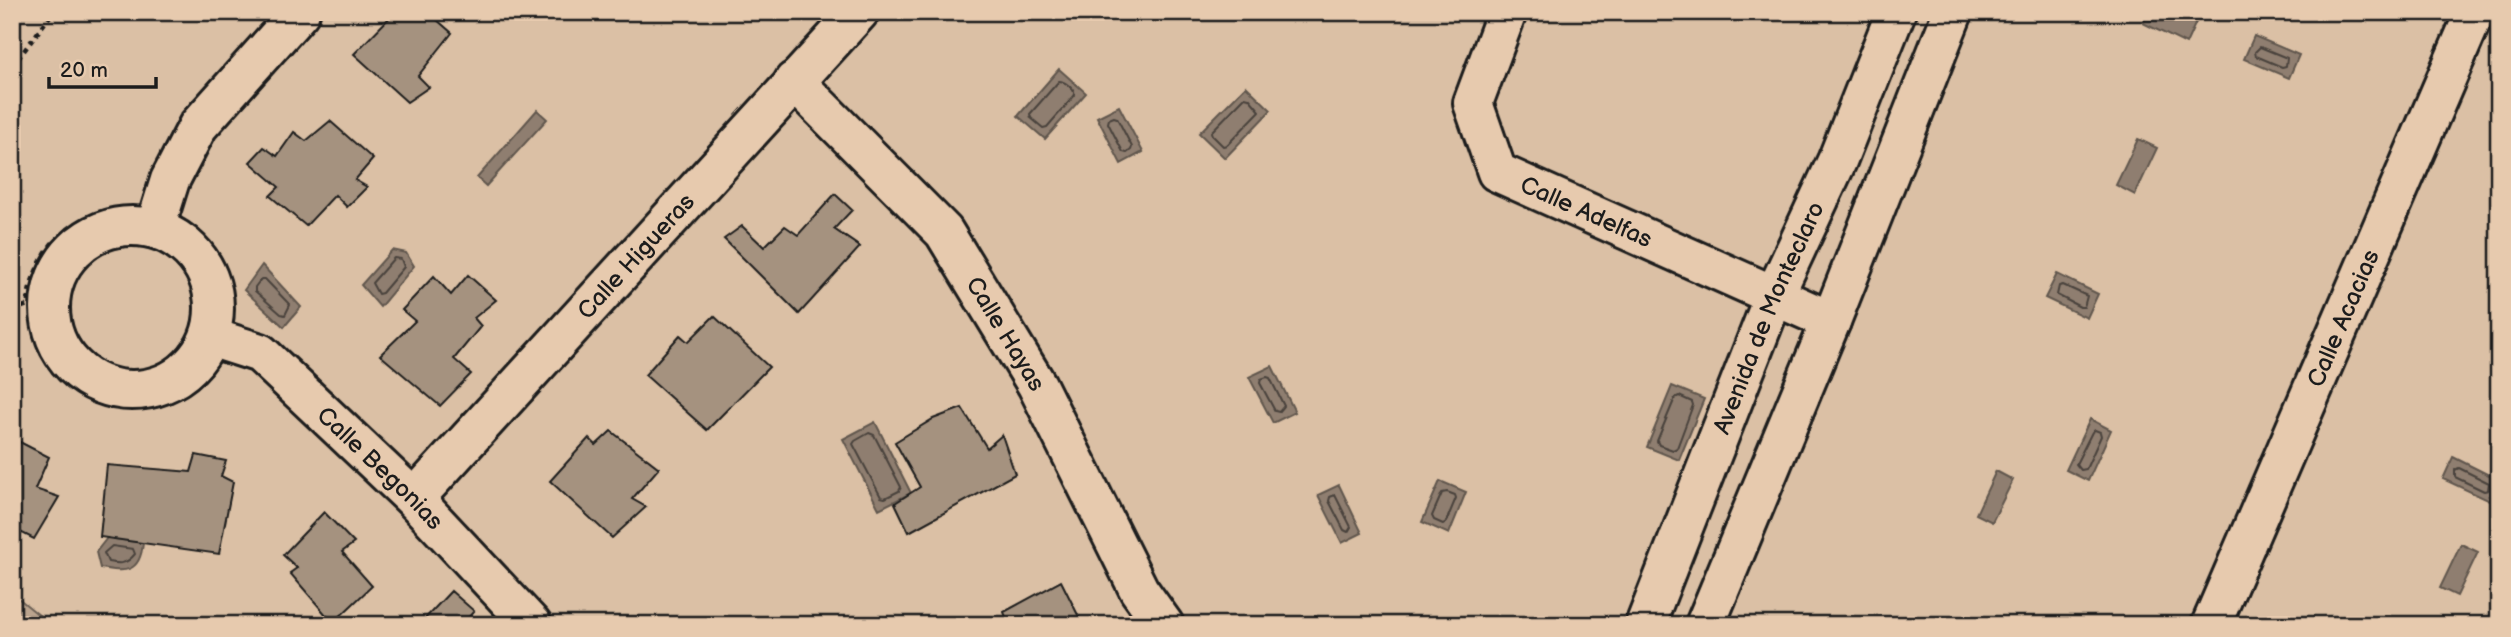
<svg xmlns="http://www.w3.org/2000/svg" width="2511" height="637" viewBox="0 0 2511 637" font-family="'Balsamiq Sans',sans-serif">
<rect width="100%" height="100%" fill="#dbc0a5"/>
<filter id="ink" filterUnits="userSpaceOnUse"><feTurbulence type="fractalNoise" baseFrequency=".0143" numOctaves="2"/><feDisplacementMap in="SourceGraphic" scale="14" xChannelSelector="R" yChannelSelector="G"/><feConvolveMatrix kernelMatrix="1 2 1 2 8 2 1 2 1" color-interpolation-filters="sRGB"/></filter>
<g filter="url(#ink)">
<!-- green -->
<path fill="#bba48e" stroke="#6c6055" stroke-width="2" d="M12,593L51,625H12Z"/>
<!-- water -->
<path fill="#8f7e6f" stroke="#61574e" stroke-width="2" d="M2148,12H2181L2197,20L2186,44L2143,23Z
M2254,36L2299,55L2289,78L2244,59Z
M1059,69L1086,93L1045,139L1018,116Z
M1246,86L1271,110L1225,158L1199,133Z
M1119,106L1143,152L1121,164L1097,117Z
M537,110L547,119L486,186L477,178Z
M2138,139L2157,148L2135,195L2116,185Z
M392,250L406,253L414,266L380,307L361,285Z
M262,265L301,307L284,327L244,290Z
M2057,274L2098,294L2087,318L2045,298Z
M1272,366L1295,412L1273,423L1249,377Z
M1672,386L1704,399L1679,460L1647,447Z
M2090,419L2111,430L2088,481L2066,470Z
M875,422L911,493L879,509L843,439Z
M2453,457L2499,480L2490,501L2443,479Z
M1996,471L2013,480L1992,522L1976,514Z
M1440,481L1466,492L1449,534L1422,522Z
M1339,485L1362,533L1342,543L1318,495Z
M107,538L143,543C140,574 125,572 100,568L96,552Z
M2461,544L2478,552L2457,596L2440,588Z"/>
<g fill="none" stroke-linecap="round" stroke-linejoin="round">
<!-- shore -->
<path stroke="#4a433d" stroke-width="2" d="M2260,47L2287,58L2286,66L2282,67L2256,56L2255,52Z
M1059,81C1065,81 1074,89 1075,95L1047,127L1043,128L1031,118L1030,114Z
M1245,97L1249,98L1260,111L1227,145L1223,146L1212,135L1211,132Z
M1114,117L1117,118L1132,147L1131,150L1127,153L1123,152L1108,123L1109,119Z
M394,258L401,259L404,267L382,293L378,294L372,283Z
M261,279H265L290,305L285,315L281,314L255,291V287Z
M2063,285L2087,296L2084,307H2080L2057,295L2059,286Z
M1267,377L1270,378L1284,406L1279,412L1275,411L1260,383L1261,379Z
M1679,396L1692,402L1693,405L1677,448L1673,450L1659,445L1657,441L1675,398Z
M2095,430L2100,432L2101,436L2086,469L2081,470L2076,464L2092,432Z
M869,433L874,435L901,487L899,491L885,498L881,497L853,444L855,441Z
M2459,468L2489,483L2488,490L2484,491L2455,477V470Z
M1447,492L1455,495L1456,498L1446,522L1443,524L1434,520L1432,516L1442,493Z
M1335,495L1351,527L1348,532L1344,530L1329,501L1330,497Z
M112,546L133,549L135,554C126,565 120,564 108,562L104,553Z"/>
</g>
<!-- building -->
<path fill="#a5927f" stroke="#1c1c1c" stroke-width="2" d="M395,12H428L452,33L418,76L429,87L407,102L354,54Z
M330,121L373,159L355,180L367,187L347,207L335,195L306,226L270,196L279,187L250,162L264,147L277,156L294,132L306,141Z
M835,194L852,210L834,229L860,247L799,314L724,239L742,226L764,247L785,226L798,235Z
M468,275L496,300L474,318L481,326L454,359L471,374L440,406L380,355L415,321L402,310L434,276L451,295Z
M714,316L769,367L707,430L645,375L680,335L688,342Z
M962,408L987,448L1002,435L1015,474L909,532L895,503L920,487L895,442L933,419Z
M611,431L659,468L632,499L646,507L612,538L550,481L589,438L596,445Z
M12,438L49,457L35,489L59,497L34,539L12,528Z
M196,455L226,461L221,476L233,482L219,554L100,537L107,465L191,472Z
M324,512L354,543L342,552L372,586L333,623L290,573L297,568L283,555Z
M1061,581L1083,625H1009L1004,612Z
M451,591L474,611L462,625H419Z"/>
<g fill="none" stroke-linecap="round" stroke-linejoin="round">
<defs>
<g id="minor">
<path id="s1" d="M1507,12L1473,103L1497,172L1831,321"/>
<path id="s2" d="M794,81L944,232L1037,385L1139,590L1164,625"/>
<circle cx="132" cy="308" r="82"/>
<path d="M155,228L170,180L198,126L300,12"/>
<path id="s3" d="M210,337L260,353L414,499L532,625"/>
<path id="s4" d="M414,499L859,12"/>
<path id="s5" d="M1645,625L1774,296L1837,161L1896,12"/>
<path d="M1705,625L1831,321L1953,12"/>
<path id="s6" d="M2211,625L2475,12"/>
</g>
</defs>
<!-- minor casing -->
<use href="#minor" stroke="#1c1c1c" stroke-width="44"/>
<!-- path -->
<path stroke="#1c1c1c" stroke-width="4.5" stroke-dasharray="5 5" stroke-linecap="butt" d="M12,67L53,12
M12,310L28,305C26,288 43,252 55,240C64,232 107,216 121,210"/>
<!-- minor -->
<use href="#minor" stroke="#e7caae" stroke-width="38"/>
</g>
</g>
<g text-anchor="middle" stroke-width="7" stroke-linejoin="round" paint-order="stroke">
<!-- street labels -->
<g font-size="24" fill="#1c1c1c" stroke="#e7caae">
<text dy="8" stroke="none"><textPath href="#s1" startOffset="268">Calle Adelfas</textPath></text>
<text dy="8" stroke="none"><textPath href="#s4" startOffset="329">Calle Higueras</textPath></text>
<text dy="8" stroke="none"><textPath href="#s5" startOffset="331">Avenida de Monteclaro</textPath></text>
<text dy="8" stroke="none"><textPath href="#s6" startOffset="334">Calle Acacias</textPath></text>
<text dy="8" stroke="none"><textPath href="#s2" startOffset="332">Calle Hayas</textPath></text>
<text dy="8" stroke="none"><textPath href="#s3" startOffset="219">Calle Begonias</textPath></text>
</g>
</g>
<!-- margin -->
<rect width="2511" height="637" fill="none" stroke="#e7caae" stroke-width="42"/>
<rect x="21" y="21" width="2469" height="595" fill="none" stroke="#1c1c1c" stroke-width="2.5" filter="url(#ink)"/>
<!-- scale -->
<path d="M49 77v10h107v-10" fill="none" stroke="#1c1c1c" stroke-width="3.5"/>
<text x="60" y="77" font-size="21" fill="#1c1c1c" stroke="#e7caae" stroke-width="5" paint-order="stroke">20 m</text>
</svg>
